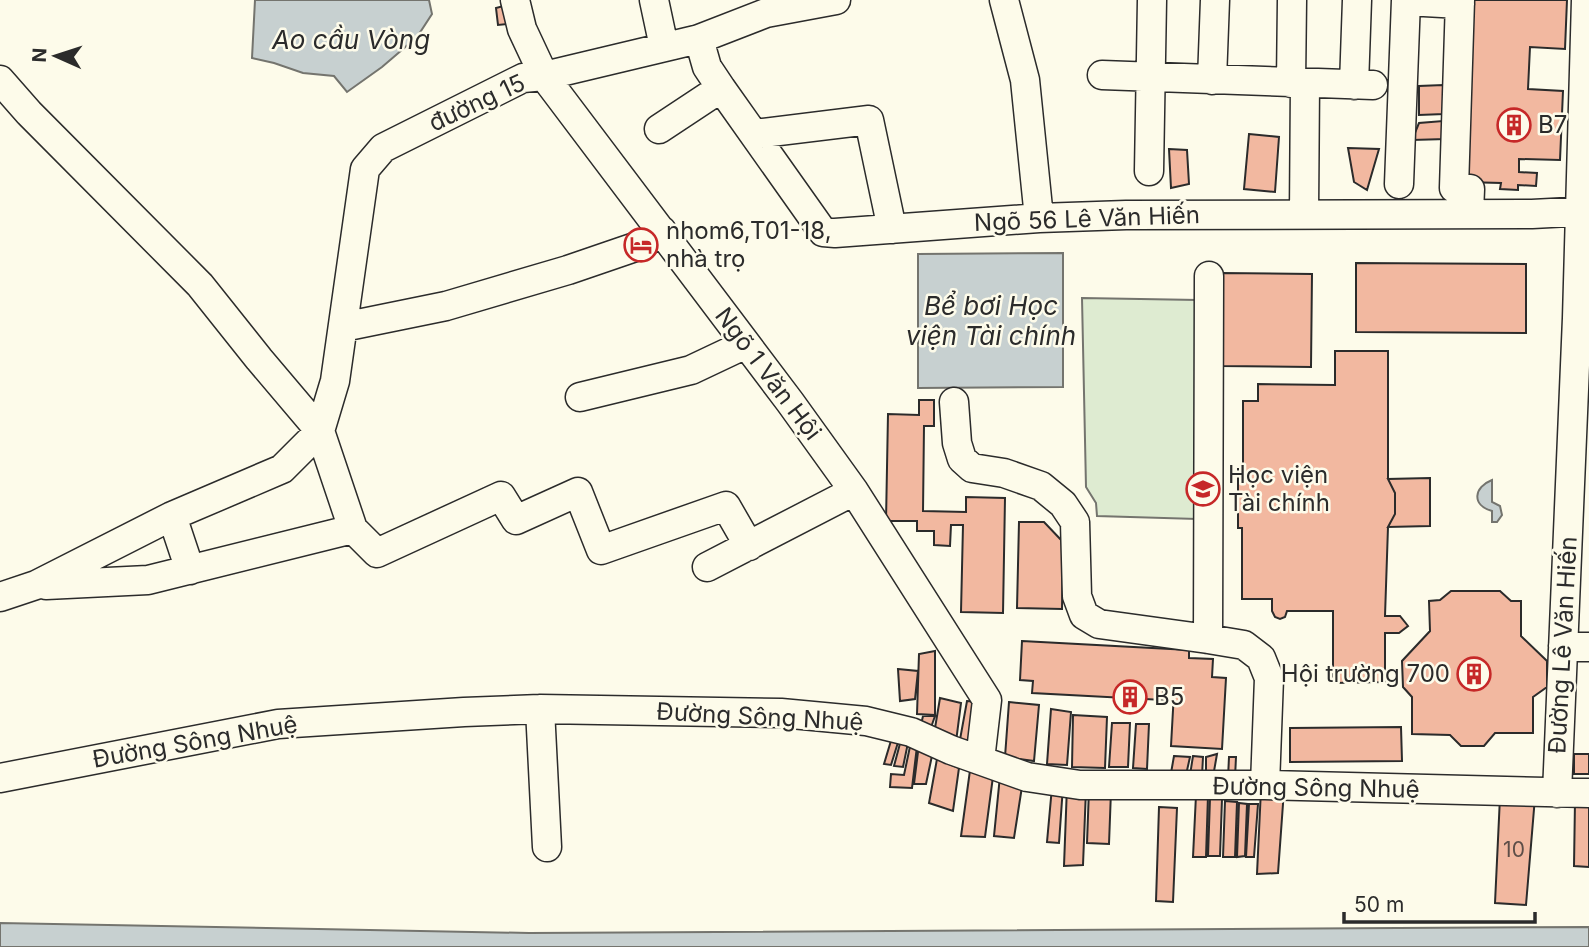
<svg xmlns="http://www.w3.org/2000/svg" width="1589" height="947" viewBox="0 0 1589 947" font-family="Inter,sans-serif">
<rect width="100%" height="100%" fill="#fdfbea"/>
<!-- green -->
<path fill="#deebd1" stroke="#74746e" stroke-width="2" d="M1082,298L1198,300L1197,519L1097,516L1096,503L1086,487Z"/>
<!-- water -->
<path fill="#c7d0d0" stroke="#74746e" stroke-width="2" d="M255,0H429L432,14L417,37L382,67L347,92L334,76L303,73L274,63L252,58Z
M1063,253V387L918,388V254Z
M1492,480V502L1500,506L1502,515L1497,522H1492V511C1471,505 1474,487 1492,480Z
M0,923L529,933L1589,927V947H0Z"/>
<!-- building -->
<path fill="#f2b8a0" stroke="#2b2b2b" stroke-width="2" d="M1472,0H1567L1565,49L1530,47L1528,89L1563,91L1560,160L1519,159V172L1537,173L1536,186L1518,185V190L1500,189L1501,183L1464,182Z
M511,4L516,23L498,25L496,8Z
M1443,85L1444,114L1419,115V86Z
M1443,121L1446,139L1412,140L1419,123Z
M1249,134L1279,137L1275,192L1244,189Z
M1348,148L1379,149L1367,190L1354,182Z
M1169,149L1187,150L1189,184L1171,188Z
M1356,263L1526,264V333L1356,332Z
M1221,273L1312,274L1311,367L1220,366Z
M1335,351H1388V479L1395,493V514L1388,527L1385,616H1400L1408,626L1399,633H1385V682L1333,683V611H1287L1285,617L1280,619L1275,617L1272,611V599H1242V528H1238V469H1243V401H1258V384L1335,385Z
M919,400H934V426H924L923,511L966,512V497L1005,498L1003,613L961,612L963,525H951L950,546L934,545V531H917V521H886L888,414L919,415Z
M1430,478V526L1388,527L1395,514V493L1388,479Z
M1019,522H1044L1063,542L1062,609L1017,608Z
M1451,591H1500L1511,601H1521V636L1547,661V687L1533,697V733H1495L1484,746H1461L1450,735L1412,734V697L1403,687L1402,661L1430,631L1429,601L1440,600Z
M1022,641L1189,650V658L1213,659L1212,677L1226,678L1222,749L1171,746L1174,692L1163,691V700L1032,693L1033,681L1020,680Z
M935,651V715L917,714L919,654Z
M898,669L918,671L915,699L900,701Z
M940,698L961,703L956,742L934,734Z
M967,701L976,702L971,749L959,745Z
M1009,702L1039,705L1034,761L1005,757Z
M1051,709L1071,712L1067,765L1047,764Z
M1073,715L1107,717L1105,768L1072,767Z
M923,716H935L929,733L920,729Z
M1112,723H1130L1128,767H1109Z
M1136,724H1149L1147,769L1133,768Z
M1401,727L1402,761L1290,762V728Z
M893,734L900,736L891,765L884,764Z
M902,736L909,738L903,767L894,766Z
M912,737L918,738L912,788L890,787L891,774L904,775Z
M919,744L933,751L926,784H914Z
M1217,754L1213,777H1206V757Z
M1574,754H1589V774H1574Z
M1174,756L1190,757L1186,775L1171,773Z
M1193,756L1203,757L1202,776L1190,775Z
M1229,757H1236L1235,778H1228Z
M937,759L959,768L953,811L929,803Z
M971,763L994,769L985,837L961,836Z
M1000,776L1023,780L1014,838L994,836Z
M1063,786L1059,843L1047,842L1052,787Z
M1067,786L1086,789L1083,865L1064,866Z
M1089,789L1111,791L1109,844L1087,843Z
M1261,789L1284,790L1278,873L1257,874Z
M1196,795H1208L1206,857H1193Z
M1500,797H1535L1526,905L1495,903Z
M1210,798L1222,799L1220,856H1208Z
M1589,800V867L1574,866L1575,801Z
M1225,801L1237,802L1235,857H1223Z
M1239,803L1247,804L1245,856L1237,857Z
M1249,804H1258L1254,857H1246Z
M1159,807L1177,808L1173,902L1156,901Z"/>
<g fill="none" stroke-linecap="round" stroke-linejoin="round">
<defs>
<path id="minor" d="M515,0L522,29L544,76L790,402L854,491L987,700L980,760
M654,0L664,47
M1004,0L1025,80L1039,218
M1460,0L1454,188L1470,189L1469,213
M1406,1L1460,4
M699,39L707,67L721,88L823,232L835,233L1039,218L1126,215L1532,214L1589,211
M1102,75L1373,85
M0,80L29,113L200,285L259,359L320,431L353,529L377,553L501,496L516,520L578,492L601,550L726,506L749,546
M1212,80L1215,0
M1291,83L1292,0
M1354,85L1357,0
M659,129L721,88
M754,134L869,120L892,229
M1149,171L1152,0
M1399,184L1406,0
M1304,213L1305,83
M343,327L446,306L568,270L641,245L662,231
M580,397L691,370L746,344
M954,402L957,443L962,459L972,468L1004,473L1041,486L1063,504L1075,522L1077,596L1084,615L1099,624L1208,639L1244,645L1261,658L1269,678L1265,785
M172,516L190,570
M707,567L854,491
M46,585L148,580L353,529
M0,597L36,585L172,516L282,469L320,431L335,381L365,169L383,148L523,78L544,76L699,39L766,13L836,0
M1208,639L1209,276
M1563,646L1589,647
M540,709L547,847
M0,778L278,724L464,712L540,709L781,713L866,721L911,732L951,750L1027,777L1080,785H1265L1589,793
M1557,793L1577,318L1586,0"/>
</defs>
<!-- minor casing -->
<use href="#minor" stroke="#2b2b2b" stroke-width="31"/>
<!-- minor -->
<use href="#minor" stroke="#fdfbea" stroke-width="28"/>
</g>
<!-- icons -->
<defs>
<symbol id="building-ring" viewBox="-11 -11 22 22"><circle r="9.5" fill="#fdfbea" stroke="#c62828" stroke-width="1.5"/><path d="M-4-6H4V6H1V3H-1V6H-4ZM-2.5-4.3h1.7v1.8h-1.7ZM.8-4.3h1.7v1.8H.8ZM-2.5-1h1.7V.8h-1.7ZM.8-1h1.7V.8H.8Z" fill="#c62828"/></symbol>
<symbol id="hotel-ring" viewBox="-11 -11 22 22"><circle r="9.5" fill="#fdfbea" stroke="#c62828" stroke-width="1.5"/><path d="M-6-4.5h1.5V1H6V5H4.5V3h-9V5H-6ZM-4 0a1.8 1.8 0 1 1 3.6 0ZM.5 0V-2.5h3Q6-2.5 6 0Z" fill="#c62828"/></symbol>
<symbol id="university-ring" viewBox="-11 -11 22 22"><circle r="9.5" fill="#fdfbea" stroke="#c62828" stroke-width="1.5"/><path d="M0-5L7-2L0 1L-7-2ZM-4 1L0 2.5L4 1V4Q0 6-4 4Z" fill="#c62828"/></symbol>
</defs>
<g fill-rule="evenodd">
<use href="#building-ring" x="1495" y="106" width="38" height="38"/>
<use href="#hotel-ring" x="622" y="226" width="38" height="38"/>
<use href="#university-ring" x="1184" y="470" width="38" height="38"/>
<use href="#building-ring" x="1455" y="655" width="38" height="38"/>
<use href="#building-ring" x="1111" y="678" width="38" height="38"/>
</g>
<g text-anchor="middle" stroke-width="5" stroke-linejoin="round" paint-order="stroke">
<!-- number labels -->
<g font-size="21" fill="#5d4e48">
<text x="1514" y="857">10</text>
</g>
<!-- street labels -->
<g font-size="24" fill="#2b2b2b" stroke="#fdfbea">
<text transform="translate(477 103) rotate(-25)" y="8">đường 15</text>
<text transform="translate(1087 219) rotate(-2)" y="8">Ngõ 56 Lê Văn Hiến</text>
<text transform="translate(768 374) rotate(53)" y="8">Ngõ 1 Văn Hội</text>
<text transform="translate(1563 645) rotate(-87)" y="8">Đường Lê Văn Hiến</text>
<text transform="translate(760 717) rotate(3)" y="8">Đường Sông Nhuệ</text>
<text transform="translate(195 742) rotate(-10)" y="8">Đường Sông Nhuệ</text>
<text transform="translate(1316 788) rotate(1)" y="8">Đường Sông Nhuệ</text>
</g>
<!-- poi labels -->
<g font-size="24" fill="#2b2b2b" stroke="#fdfbea" text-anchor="start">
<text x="1538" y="133">B7</text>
<text x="666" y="239">nhom6,T01-18,<tspan x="666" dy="28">nhà trọ</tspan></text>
<text x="1228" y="483">Học viện<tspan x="1228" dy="28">Tài chính</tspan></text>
<text x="1450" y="682" text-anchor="end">Hội trường 700</text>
<text x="1154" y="705">B5</text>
</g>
<!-- water labels -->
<g font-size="26" font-style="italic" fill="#2b2b2b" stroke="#fdfbea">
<text x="351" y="49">Ao cầu Vòng</text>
<text x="991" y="315">Bể bơi Học<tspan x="991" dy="30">viện Tài chính</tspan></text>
</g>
</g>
<!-- north arrow -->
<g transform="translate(56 56) rotate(273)" stroke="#fdfbea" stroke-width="5" paint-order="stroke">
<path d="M0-5L12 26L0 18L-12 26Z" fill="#2b2b2b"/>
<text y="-10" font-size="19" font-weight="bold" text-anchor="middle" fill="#2b2b2b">N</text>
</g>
<!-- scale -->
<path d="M1344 912v10h191v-10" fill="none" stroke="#2b2b2b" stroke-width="3.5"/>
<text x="1354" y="912" font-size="21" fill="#2b2b2b" stroke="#fdfbea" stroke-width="5" paint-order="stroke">50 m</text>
</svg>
